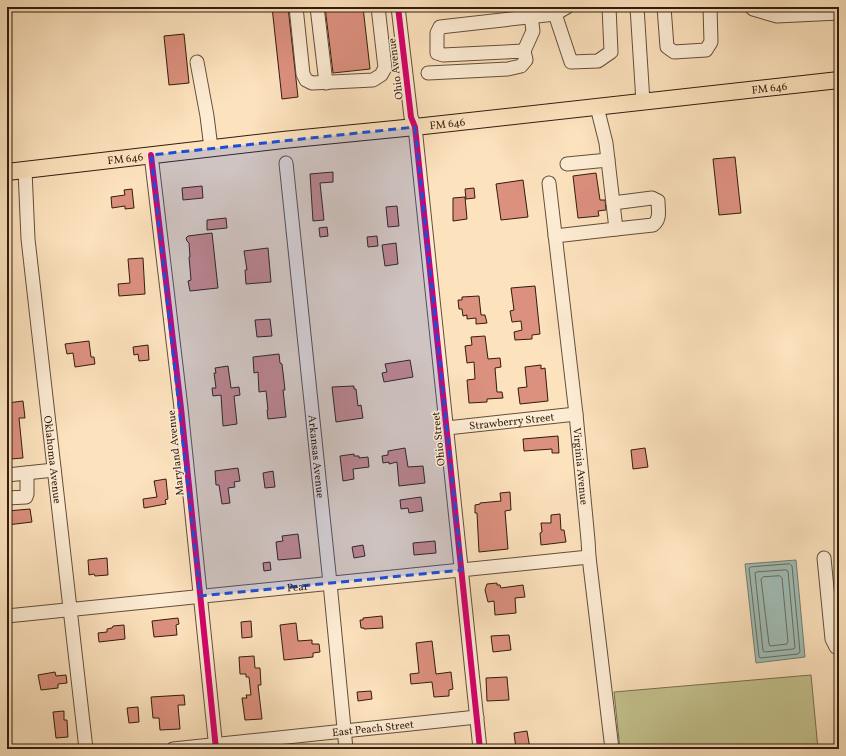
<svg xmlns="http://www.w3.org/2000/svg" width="846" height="756" viewBox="0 0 846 756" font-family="Vollkorn,serif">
<rect width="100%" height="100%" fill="#fce2bd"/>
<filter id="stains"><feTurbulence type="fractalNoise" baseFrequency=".005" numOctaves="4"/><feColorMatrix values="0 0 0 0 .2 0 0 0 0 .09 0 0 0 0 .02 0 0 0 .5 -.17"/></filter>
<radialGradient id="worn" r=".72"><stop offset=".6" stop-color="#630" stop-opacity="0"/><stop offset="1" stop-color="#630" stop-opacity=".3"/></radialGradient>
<!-- green -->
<path fill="#c3c28e" stroke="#7a6f4e" d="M811,675L818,749H620L614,692Z"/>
<!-- water -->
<path fill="#a0bdb6" stroke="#747d73" d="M796,560L805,657L756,663L745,564Z"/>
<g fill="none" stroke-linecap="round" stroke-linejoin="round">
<!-- shore -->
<path stroke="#696c62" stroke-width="1" d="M790,564L792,566L800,652L798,654L760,658L759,656L749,568L751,567Z
M786,570L788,571L795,648L793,649L765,652L763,651L755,573L757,572Z
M780,576L782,578L788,642L787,644L770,646L769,644L761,579L763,577Z"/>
</g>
<!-- building -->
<path fill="#dc907e" stroke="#321c0e" d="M272,7H288L298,97L282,99Z
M325,7H363L370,69L333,73Z
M184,34L189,83L169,85L164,36Z
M735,157L741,213L719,215L713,159Z
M333,172V182L320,183L324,220L313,221L310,174Z
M596,173L600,200H605L606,210L598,211L599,216L578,218L573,176Z
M523,180L528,217L501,220L496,184Z
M202,186L203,198L183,200L182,188Z
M474,188L475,198L466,199L465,189Z
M132,189L134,208L125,209V206L112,208L111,197L125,195L124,190Z
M465,197L467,219L453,221V198Z
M397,206L399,226L388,227L386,207Z
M226,218L227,228L207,230V220Z
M327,227L328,236L320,237L319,228Z
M212,233L218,288L190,291L188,281L191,280L189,257H190L189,243L187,241L186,238L188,236Z
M377,236L378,246L368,247L367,237Z
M396,243L398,264L385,266L382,245Z
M268,248L271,282L246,284L245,270H247L244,251Z
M143,258L145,294L119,296L118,284L130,283L128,259Z
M535,286L540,334L532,335V339L515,340L514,332L522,330L521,321L512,322L510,311L514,310L511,288Z
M479,296L481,315H485L487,323L476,324V318L467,319V315L463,316L462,309H459L458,300H462V297Z
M270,319L272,336L257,337L255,320Z
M485,336L488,359L500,358L501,367L495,368L497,392H502L503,398L487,399V402L469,403L467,380L475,379L474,362L467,363L465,346L472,345L471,337Z
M89,341L91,357H94L95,364L75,367L73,353L67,354L65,344Z
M148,345L149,360L139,361L138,354L134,355L133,347Z
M279,354L280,363L282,364L284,381L285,390H283L286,417L268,419L267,410H268L266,391L259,392L258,372L254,373L253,357Z
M410,360L413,377L384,382L382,373L387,372L385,364Z
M541,365V369L545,368L548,401L520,404L518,388L527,387L525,367Z
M228,366L231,388L239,387L240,395L234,396L237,424L223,426L221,395L213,396L212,388H216L214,373H216L215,368Z
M354,386V389H356L358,406L361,405L363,418L336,422L332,387Z
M23,401L25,418H19L23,458L11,459L9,443H7V403Z
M558,436L559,453H552V449L524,451L523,439Z
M405,448L408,467L423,466L425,483L399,486L397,462L389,464V462L383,463L382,456L388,455V451Z
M645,448L648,467L633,469L631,450Z
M354,454V456H359V458L368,457L369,467L353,469L354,479L343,481L340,456Z
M238,468L240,481L234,482L235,487L228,488L230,503L222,504L219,485H216L215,471Z
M273,471L275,487L265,488L263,473Z
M166,479L168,499L165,500L166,504L144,508L143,499L157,497L154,481Z
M510,492L511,510L505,511L508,549L479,552L477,513H475V505L480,504V503L501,501L500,493Z
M421,497L423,511L409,513L408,508L401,509L400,500Z
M30,509L32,522L7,525V511Z
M560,514L561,530H564L566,542L541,545L540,533L542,532L541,523H551V515Z
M298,534L301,558L278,560L276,542L283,541L282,536Z
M435,541L436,553L414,555L413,543Z
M363,545L365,556L354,558L352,547Z
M107,558L108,575L95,576L94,574L89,575L88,560Z
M270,562L271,570L264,571L263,563Z
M497,583V585H500L501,588L523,585L525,597L515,598L516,613L495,615L494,601L488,602L485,590L487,584Z
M382,616L383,628L364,629V628H361L360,620H363V618Z
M178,618L179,624L176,625L177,635L154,637L152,621Z
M251,621L252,637L242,638L241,622Z
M296,623L298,641L312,640V644H319L320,652L313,653V657L284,660L280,625Z
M124,625L125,639L99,642L98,633L107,632V629L112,628L113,626Z
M509,635L511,650L493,652L491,636Z
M432,641L436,674L451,672L453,689L449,690V696L434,697L432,682L411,684L410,674L419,673L416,643Z
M254,656L255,668H260L261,685H258L262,719L245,720L242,698H247L246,695H251L249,677H246V674H240L239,657Z
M55,672L56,676L66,675L67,683L58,684V688L41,690L38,675Z
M507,677L509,700L487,701L486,678Z
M371,691L372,699L358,701L357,692Z
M184,695L185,705H178L180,729L160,730L159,718H153L151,697Z
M138,707L139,722L129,723L127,708Z
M64,711V720H67L68,737L56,738L53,712Z
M527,731L530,749H516L514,733Z"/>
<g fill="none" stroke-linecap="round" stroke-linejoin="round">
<defs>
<g id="minor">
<path d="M296,7L303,74L306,80L312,83L373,80L381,75L385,68L378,7"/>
<path d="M317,7L326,83"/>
<path d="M398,7L411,117L415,127L480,749"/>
<path d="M637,7L643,102"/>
<path d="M664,7L667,47L674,52L706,50L711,42L710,7"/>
<path d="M751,7L753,9L777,16L839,13"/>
<path d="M555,14L571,62L598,61L611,52L609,7"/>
<path d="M524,51L533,31L531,16"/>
<path d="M197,62L207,116L211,148"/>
<path d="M428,73L508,69L521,66L526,60L524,51L443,55L437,53V33L440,27L555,14L567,7"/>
<path d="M151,155L181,408L216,749"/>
<path id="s1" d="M286,163L330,583L346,749"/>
<path d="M567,164L608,160"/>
<path id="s2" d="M25,170L28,239L86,749"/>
<path id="s3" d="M549,183L576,414L588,540L589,557L612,749"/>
<path d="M613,203L652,198L658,201C658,210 661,219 653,225L616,229"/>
<path d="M555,236L616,229L606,143L597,107"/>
<path id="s4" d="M447,428L576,414"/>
<path d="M7,475L54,470"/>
<path d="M7,498L26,497L27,494V473"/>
<path d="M824,558L832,639L836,647L839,648"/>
<path id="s5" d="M7,616L589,557"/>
<path id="s6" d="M173,749L477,717"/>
</g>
<g id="major">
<path id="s7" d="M7,172L283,140L415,127L839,80"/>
</g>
</defs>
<!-- minor casing -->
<use href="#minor" stroke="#644e3a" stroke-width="15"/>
<!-- major casing -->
<use href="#major" stroke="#321c0e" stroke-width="18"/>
<!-- minor -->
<use href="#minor" stroke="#fdecd4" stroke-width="13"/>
<!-- major -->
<use href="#major" stroke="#fce2bd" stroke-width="16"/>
<defs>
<path id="cycleway" d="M398,7L411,117L415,127L480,749
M151,155L181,408L216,749"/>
</defs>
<!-- cycleway casing -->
<use href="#cycleway" stroke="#fdecd4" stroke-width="8"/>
<!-- cycleway -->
<use href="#cycleway" stroke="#d6006c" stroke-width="6"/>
</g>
<!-- marked area -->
<path fill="#1d4ed8" fill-opacity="0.2" stroke="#1d4ed8" stroke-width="3" stroke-dasharray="8 5" stroke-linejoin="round" d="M415,127L462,570L200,596L151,155Z"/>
<g text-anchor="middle" stroke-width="3" stroke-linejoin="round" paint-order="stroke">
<!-- street labels -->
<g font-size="11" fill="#321c0e" stroke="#fdecd4">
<text transform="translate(395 69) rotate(-97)" y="4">Ohio Avenue</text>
<text dy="4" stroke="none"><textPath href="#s7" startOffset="767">FM 646</textPath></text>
<text dy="4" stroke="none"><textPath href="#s7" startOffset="443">FM 646</textPath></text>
<text dy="4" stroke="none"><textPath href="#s7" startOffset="119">FM 646</textPath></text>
<text dy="4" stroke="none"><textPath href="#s4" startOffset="65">Strawberry Street</textPath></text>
<text transform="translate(438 439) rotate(-96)" y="4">Ohio Street</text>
<text transform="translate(175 453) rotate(-96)" y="4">Maryland Avenue</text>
<text dy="4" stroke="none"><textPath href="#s1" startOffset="295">Arkansas Avenue</textPath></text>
<text dy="4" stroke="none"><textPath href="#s2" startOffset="291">Oklahoma Avenue</textPath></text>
<text dy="4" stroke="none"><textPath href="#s3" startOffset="285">Virginia Avenue</textPath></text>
<text dy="4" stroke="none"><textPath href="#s5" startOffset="292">Pear</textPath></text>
<text dy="4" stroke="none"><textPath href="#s6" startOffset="201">East Peach Street</textPath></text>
</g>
</g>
<!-- margin -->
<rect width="846" height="756" fill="none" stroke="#fce2bd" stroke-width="24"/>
<rect x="8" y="8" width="830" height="740" fill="none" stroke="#321c0e" stroke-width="2"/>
<rect x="12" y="12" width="822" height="732" fill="none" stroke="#321c0e"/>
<rect width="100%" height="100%" filter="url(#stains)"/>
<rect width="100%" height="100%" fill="url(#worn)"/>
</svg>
